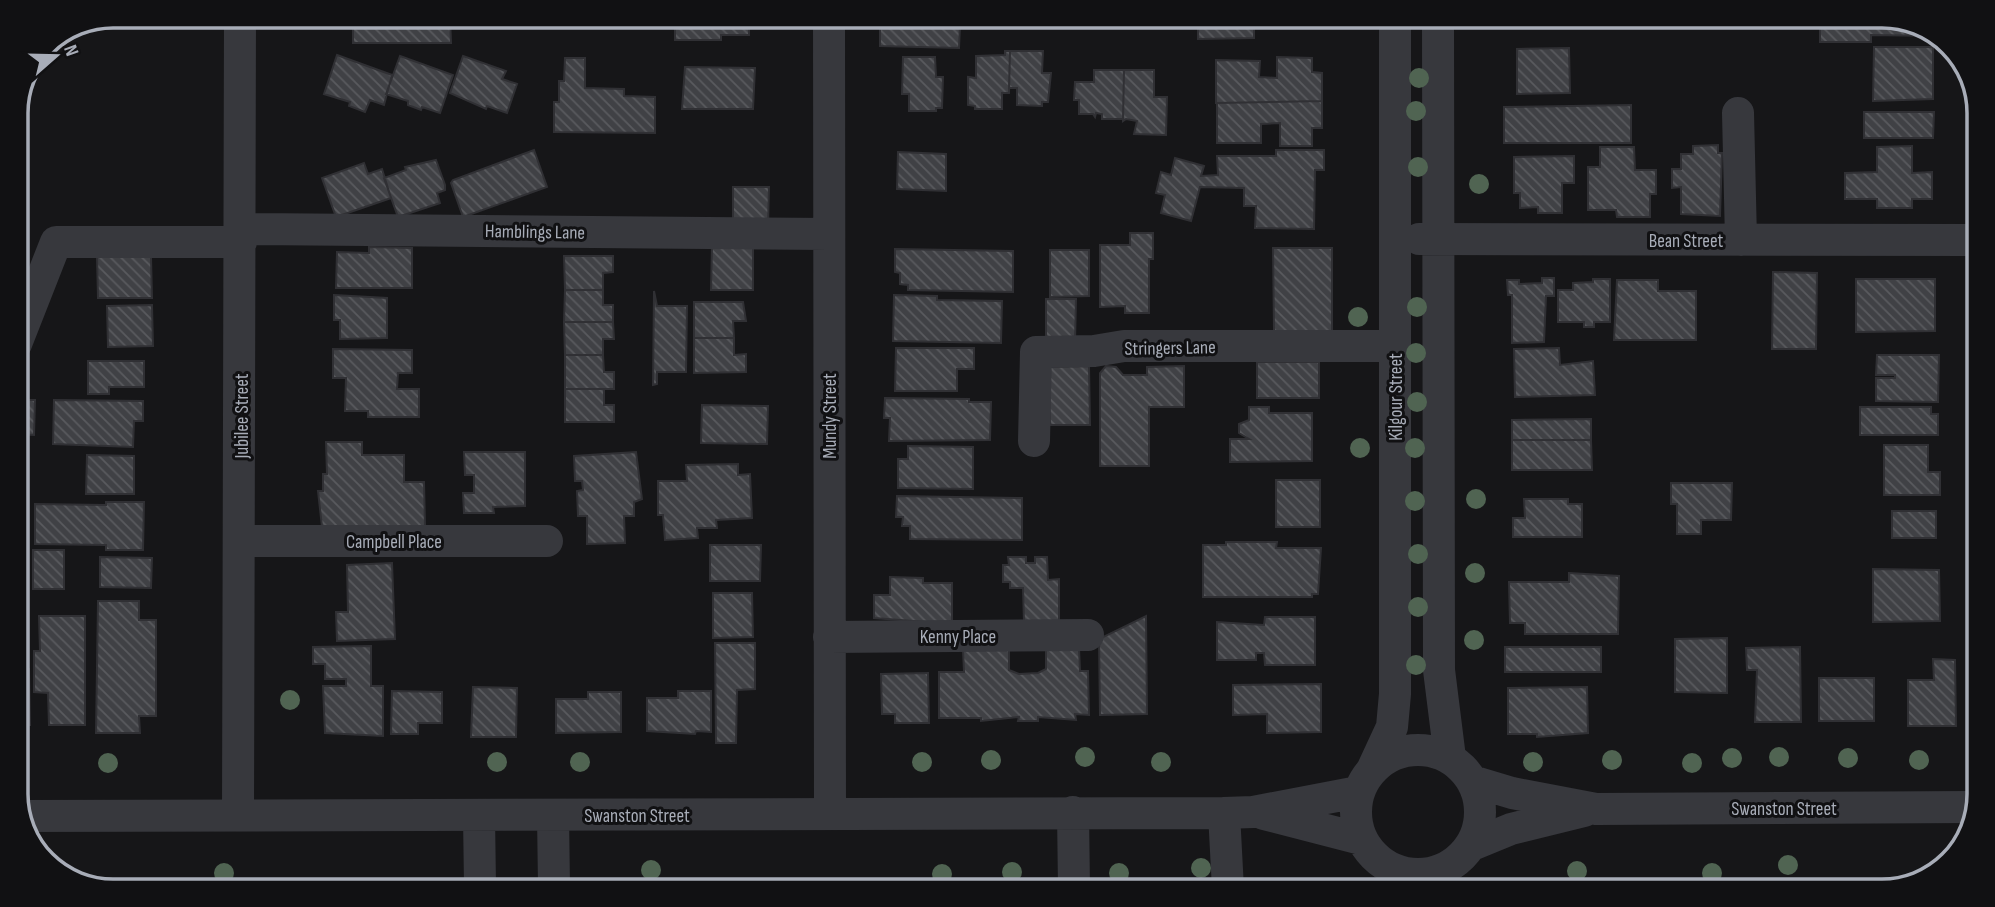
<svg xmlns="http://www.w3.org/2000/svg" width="1995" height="907" viewBox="0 0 1995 907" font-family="'Sofia Sans Condensed',sans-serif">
<defs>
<pattern id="building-back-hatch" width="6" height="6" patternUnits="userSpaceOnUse" patternTransform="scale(1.75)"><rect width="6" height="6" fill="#404145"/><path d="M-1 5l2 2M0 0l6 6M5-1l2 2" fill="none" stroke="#595a5e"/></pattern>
</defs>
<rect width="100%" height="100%" fill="#161618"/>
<!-- building -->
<path fill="url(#building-back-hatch)" stroke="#303034" stroke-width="2" d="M353,17H450L451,43H353Z
M675,18H755L749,19V35H721V40H675Z
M898,19H941V25L960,26L959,48L880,46V28H897Z
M1198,20L1254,21V38L1198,39Z
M1269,21H1324V26H1269Z
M1820,23H1920L1933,36L1871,35V42H1820Z
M1874,47H1933V99L1873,101Z
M1569,48L1570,93L1517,94V49Z
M1005,51H1010L1009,93H1002V109H975V106L968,105V77L976,78V56L1005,55Z
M1010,51H1043L1042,73H1051L1048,102H1042V106L1017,105V88H1009Z
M337,55L392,75L384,105L370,100L365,112L349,106L350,102L324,94Z
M400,56L453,75L440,113L422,107L421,110L408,105V101L386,94Z
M463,56L506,71L502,79L517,84L507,113L487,106L486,109L450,93Z
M903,57H935L936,77H943L942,108H936V111H909V94H902Z
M1277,57L1312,58V72L1322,73V101L1216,103V60L1260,61L1259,77L1277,78Z
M565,58H585V88L624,89V96L655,97V133L554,132V102H559V81H564Z
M685,67L755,68L753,109H682Z
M1094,70H1124L1123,119H1102V114L1096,113L1095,117L1093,114H1079V100H1074L1075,82H1094Z
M1124,70H1154V97H1167L1166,135L1134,134L1137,121L1126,119L1123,121Z
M1322,101V128H1312V146H1280V123L1261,124V143H1217V103Z
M1631,105V143H1504V107Z
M1864,112H1934L1933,138H1864Z
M1718,145V153H1722L1720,216L1681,214V187L1672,188V169H1681V154H1693V146Z
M1912,146V173L1932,172V199H1912V208H1877V199H1845V173L1877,172V147Z
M1600,147H1634L1635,170H1656V194H1650V217H1617L1616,210H1588V167H1600Z
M534,150L547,187L463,217L451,183L453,180Z
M1276,150H1324V170H1315L1314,229L1255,228L1256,206H1244V188L1200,187L1191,221L1161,213L1165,195L1156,193L1161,172L1171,175L1175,158L1204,166L1201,176L1218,175L1217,156H1276Z
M898,152L946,154V191L897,189Z
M1574,156V183H1562V213H1538V207L1520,208V193H1514V157Z
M436,160L445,185V190L437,193L440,203L398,217L384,178L406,170L405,167Z
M364,163L368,174L382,169L391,198L336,217L322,178Z
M733,187H769L768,227H733Z
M1130,233H1153V259H1149V313H1125V306L1100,307V245H1130Z
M712,246H753V290H711Z
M369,247L412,248V288H336L337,252L369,253Z
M1273,248H1332V331H1274Z
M895,249L1013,251V292L908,290V285L900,284V273L895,272Z
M1050,250H1089V296L1050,297Z
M564,256H613V272L603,273V290H565Z
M97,257H151L152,298H98Z
M1773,272L1817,273L1816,349H1772Z
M1542,278H1554V296H1546L1544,342L1512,343V295H1508L1507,280H1519V284L1542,283Z
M1593,279H1610V322H1594V327H1584V322H1558V290H1573V283L1593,282Z
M1856,279H1935V331L1856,332Z
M1617,280H1658V291H1696V340H1614Z
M565,290H603V305H613V322H564Z
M654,291L657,306H687L686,372H657V384L653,385Z
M334,295L387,298V338L340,339V320H334Z
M894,295L937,296V300L1002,301L1001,343L893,341Z
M1046,299H1076L1075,342H1046Z
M694,302H743L746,321H733L734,338H694Z
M152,305L153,346L108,347L107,306Z
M564,322H613L614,339H603V355H565Z
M694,338H734V355L746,354V372L694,373Z
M896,348H974V369H957V391H895Z
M1559,348L1560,365L1593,361L1595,395L1515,397L1514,349Z
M333,349L412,350V373H398L397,389H419V417H368V411H345L346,378H333Z
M565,355H603L604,372H614V389H565Z
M1877,355H1939L1938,402L1876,401V378H1895V375H1876Z
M88,361H144V387H109V394H88Z
M1257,362H1319V398H1257Z
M1089,366L1090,425H1050L1048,367Z
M1106,366L1116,367L1123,375H1147V367L1184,366V407H1149V466H1100V373Z
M565,389H604V405H614V422H565Z
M885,398L969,399V402H991L990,440L889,441L890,418H884Z
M16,400H35L34,435L16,434Z
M54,400L143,401V421H134L133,447L53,444Z
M702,405L768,406L767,444L701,443Z
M1249,407H1269V413H1312V461L1230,462V439H1249L1239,433V424L1249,420Z
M1860,407H1931V414H1938V435H1860Z
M1591,419V440H1512V420Z
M1512,440H1591L1592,470H1512Z
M326,442H362V455H404V482H424L425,526L322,527L318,491H323V474H327Z
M1884,445H1928V472H1940V495H1884Z
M908,446L973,447V489L898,488V459H908Z
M464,452H525V506L493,507L494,513H464L463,493H474V475H465Z
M636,452L642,499L634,502V516H624L625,543L587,544V516H578L577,491L583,490L582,481H575L574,456Z
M87,455L134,456V494H86Z
M738,464V475L750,474L752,518L716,520L717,528H697L698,538L665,540L663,515H658V481H687L686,465Z
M1276,480H1320V527H1276Z
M1671,483H1732L1731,520H1701V534H1677V504H1671Z
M897,496L1022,498V540L910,539V526H902L903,517H896Z
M1524,499H1568V504H1582V537H1513V518H1525Z
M106,502H144L143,550H106V545L35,544V504L106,505Z
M1892,511H1936V538H1892Z
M1226,542H1277L1276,548H1321L1318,594H1312V597H1203V545H1226Z
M710,545H761L760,581H710Z
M33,550H64V589H33Z
M100,557L152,558L151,588L100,587Z
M1008,557H1026V563H1035V557H1047L1048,580L1059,579V623H1024L1023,588H1010V582H1003V565H1009Z
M392,563L395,639L337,641L336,612H348L347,565Z
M1873,569L1939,570L1940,621L1873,622Z
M1569,573L1619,576L1618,634H1525V623H1510L1509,582H1569Z
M890,577L923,578V583H952V624L874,618V595H890Z
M713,593H752L753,637L713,638Z
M98,601H139V620H156V716H139L140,733H96Z
M39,616H85V725H49L48,693L34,692V651H40Z
M1146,616L1147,714L1100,715L1099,639Z
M1265,617H1315V665H1265L1264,653H1256V660H1217V622L1264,625Z
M16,619H23V669H29L30,725L16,726Z
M1727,638V693L1675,692V639Z
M715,643H755V689L737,690L736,743H716Z
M371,646V686H383V736L325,733L323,686H346V679H325V664H313V647Z
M1505,647H1601V672H1505Z
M1800,647L1801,722H1755L1757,670H1747L1746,648Z
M1079,648L1080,671H1088L1089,715L1075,714L1076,720L1038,717V721H1018L1019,717L981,721V718H939V672H964L963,650H1009V670L1019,674L1038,673L1046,669V649Z
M1933,659L1955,660L1956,726H1908V680H1934Z
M928,673L929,723H895V714H882L881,674Z
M1819,678H1874V721H1819Z
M1321,684V732L1267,733V714L1233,715V685Z
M473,687L517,688L516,737H471Z
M1587,687L1588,733L1537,737V734H1508V688Z
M392,691L442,692V723H418V734H391Z
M678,691H711V732L696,731L695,734L647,731V698H678Z
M588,692H621V732L556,733V699H588Z
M1564,887H1591V890H1565Z"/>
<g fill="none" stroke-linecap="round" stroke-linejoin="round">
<!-- minor -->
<path stroke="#37383d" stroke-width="32" d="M829,19L830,814
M1438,21L1439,670L1450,758
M1738,113L1741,240
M241,229L829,234
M1419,239L1978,240
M16,344L56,242H241
M1034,441L1036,352L1094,351L1124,346H1394
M241,541H547
M829,637L1088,635
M1356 812a62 62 0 1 1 124 0a62 62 0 1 1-124 0Z
M1373,768L1392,727L1395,694V21
M1472,781L1512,793L1596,809L1972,807
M1073,812L1074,888
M1224,813L1228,889
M1264,814L1361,839
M238,815L240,16
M553,815L554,886
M21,816L1224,813L1253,812L1358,792
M479,816L480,885
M1472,845L1511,829L1584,811"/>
</g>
<!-- trees -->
<g fill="#506452">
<circle cx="1419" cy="78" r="10"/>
<circle cx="1416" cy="111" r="10"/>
<circle cx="1418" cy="167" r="10"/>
<circle cx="1479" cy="184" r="10"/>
<circle cx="1417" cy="307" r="10"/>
<circle cx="1358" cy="317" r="10"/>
<circle cx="1416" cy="353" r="10"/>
<circle cx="1417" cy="402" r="10"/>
<circle cx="1360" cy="448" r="10"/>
<circle cx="1415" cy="448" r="10"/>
<circle cx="1476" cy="499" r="10"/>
<circle cx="1415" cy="501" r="10"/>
<circle cx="1418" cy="554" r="10"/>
<circle cx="1475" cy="573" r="10"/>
<circle cx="1418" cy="607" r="10"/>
<circle cx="1474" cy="640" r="10"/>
<circle cx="1416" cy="665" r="10"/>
<circle cx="290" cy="700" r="10"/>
<circle cx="1085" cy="757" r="10"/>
<circle cx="1779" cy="757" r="10"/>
<circle cx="1732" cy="758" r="10"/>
<circle cx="1848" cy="758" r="10"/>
<circle cx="991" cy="760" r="10"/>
<circle cx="1612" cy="760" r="10"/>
<circle cx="1919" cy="760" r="10"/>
<circle cx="497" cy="762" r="10"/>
<circle cx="580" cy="762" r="10"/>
<circle cx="922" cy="762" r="10"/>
<circle cx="1161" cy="762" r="10"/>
<circle cx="1533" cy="762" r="10"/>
<circle cx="108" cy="763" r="10"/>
<circle cx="1692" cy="763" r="10"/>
<circle cx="1788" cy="865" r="10"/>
<circle cx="1201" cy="868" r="10"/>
<circle cx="651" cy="870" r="10"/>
<circle cx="1577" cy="871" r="10"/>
<circle cx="1012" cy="872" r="10"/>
<circle cx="224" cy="873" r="10"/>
<circle cx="1119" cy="873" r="10"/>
<circle cx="1712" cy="873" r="10"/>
<circle cx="942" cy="874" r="10"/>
</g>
<g text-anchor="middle" stroke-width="6" stroke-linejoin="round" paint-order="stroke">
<!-- street labels -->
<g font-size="19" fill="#a8adb8" stroke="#111113">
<text transform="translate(535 231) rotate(1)" y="7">Hamblings Lane</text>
<text x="1686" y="247">Bean Street</text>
<text transform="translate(1170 347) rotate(-1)" y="7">Stringers Lane</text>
<text transform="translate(1395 397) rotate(-90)" y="7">Kilgour Street</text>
<text transform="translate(241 416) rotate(-90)" y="7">Jubilee Street</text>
<text transform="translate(829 416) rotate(-90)" y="7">Mundy Street</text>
<text x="394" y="548">Campbell Place</text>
<text x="958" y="643">Kenny Place</text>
<text x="1784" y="815">Swanston Street</text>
<text x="637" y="822">Swanston Street</text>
</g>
</g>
<!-- crop -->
<path d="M0 0H1995V907H0ZM113 28H1882A85 85 0 0 1 1967 113V794A85 85 0 0 1 1882 879H113A85 85 0 0 1 28 794V113A85 85 0 0 1 113 28Z" fill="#111113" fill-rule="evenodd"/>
<path fill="none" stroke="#a8adb8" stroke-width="3.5" d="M113 28H1882A85 85 0 0 1 1967 113V794A85 85 0 0 1 1882 879H113A85 85 0 0 1 28 794V113A85 85 0 0 1 113 28Z"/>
<!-- north arrow -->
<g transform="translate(56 56) rotate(70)" stroke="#111113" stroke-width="5" paint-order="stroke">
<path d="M0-5L12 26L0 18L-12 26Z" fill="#a8adb8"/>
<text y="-10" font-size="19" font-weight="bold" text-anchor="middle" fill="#a8adb8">N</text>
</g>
</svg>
